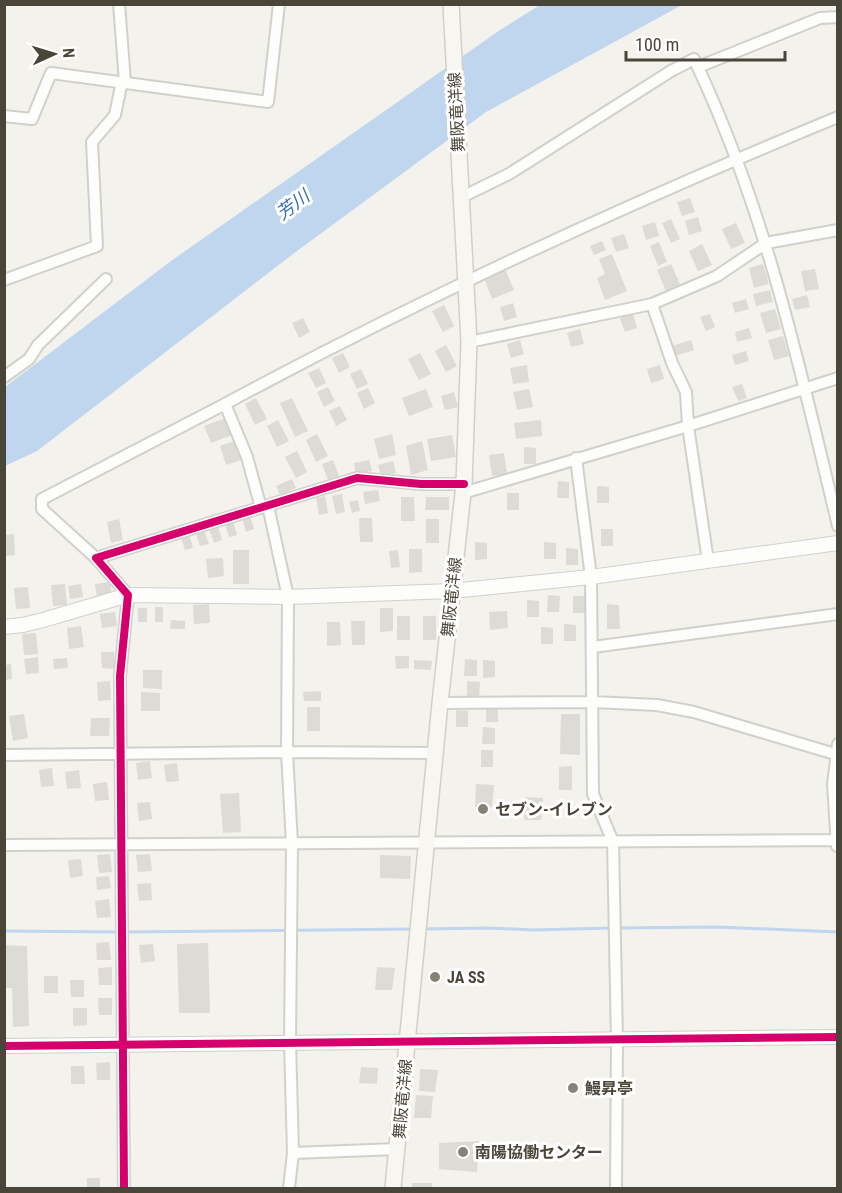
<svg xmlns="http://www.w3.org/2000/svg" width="842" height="1193" viewBox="0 0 842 1193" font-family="'Roboto Condensed','Noto Sans JP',sans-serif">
<rect width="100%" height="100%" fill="#f3f2ed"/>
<!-- water -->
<path fill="#c0d5ee" d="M540,5H682L486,112L297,251L37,451L5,466V387L171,261L500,30Z"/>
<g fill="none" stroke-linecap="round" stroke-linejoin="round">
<!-- stream -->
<path stroke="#c0d5ee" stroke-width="3" d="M617,928L717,927L838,932
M423,929L489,928L533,930L611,928
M4,931L119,932
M126,932L413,929"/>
</g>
<!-- building -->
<path fill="#dddbd6" d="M690,198L695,212L682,216L677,202Z
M698,217L702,231L689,235L685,221Z
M671,219L680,239L671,243L662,223Z
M655,222L659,236L646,240L642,226Z
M736,223L745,243L731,249L722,229Z
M624,234L629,248L616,252L611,238Z
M602,241L606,250L594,255L590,246Z
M659,242L667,262L658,266L650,246Z
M702,244L712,265L698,271L689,251Z
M612,254L627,291L605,300L597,278L605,274L599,259Z
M671,264L680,284L666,291L657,270Z
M763,264L769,284L754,288L749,268Z
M505,269L514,290L492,299L484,278Z
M815,269L819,289L805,291L801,271Z
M770,290L773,302L756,306L753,294Z
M807,295L810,307L795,310L792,299Z
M746,299L749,309L735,313L732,303Z
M513,303L517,317L504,321L500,307Z
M444,305L454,326L443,332L432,311Z
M775,309L781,329L766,333L760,313Z
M633,314L637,328L625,332L620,318Z
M710,314L715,327L706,331L700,317Z
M303,318L310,332L299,338L292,323Z
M749,328L752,338L737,342L735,332Z
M580,329L584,344L571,347L567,333Z
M783,336L789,356L774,360L768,340Z
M520,340L524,354L511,358L507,344Z
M691,340L694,350L675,356L672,346Z
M446,345L457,366L446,372L435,351Z
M746,351L749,361L735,365L732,355Z
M343,353L350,367L339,373L332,358Z
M420,353L431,374L419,380L408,359Z
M527,365L529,382L513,384L510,368Z
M660,365L664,379L651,383L647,369Z
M319,368L326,383L316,388L308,373Z
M361,369L368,384L357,389L350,374Z
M742,384L747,398L738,401L732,387Z
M328,387L335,401L324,407L317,392Z
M368,388L375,403L364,409L357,393Z
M426,389L433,407L409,416L402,398Z
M529,389L533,407L517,410L513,392Z
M454,392L458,407L445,410L441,396Z
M256,398L267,419L255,425L245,404Z
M292,398L308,431L295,437L280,403Z
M340,406L347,420L336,426L329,411Z
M226,418L232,435L211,443L204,426Z
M278,420L289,441L277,447L267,426Z
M541,420L542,436L516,439L514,423Z
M317,434L328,456L316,462L306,440Z
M392,434L396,455L379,459L374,439Z
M452,435L456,457L431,461L427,439Z
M235,441L241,460L226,465L220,446Z
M422,441L428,470L411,475L406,446Z
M524,447L536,448V464H524Z
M297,451L307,472L296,478L285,457Z
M504,453L507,474L492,476L489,455Z
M333,460L339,476L328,480L322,464Z
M369,460L372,471L356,474L354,463Z
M393,461L396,473L381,476L378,465Z
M292,479L296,488L280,495L276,486Z
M558,481L569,482V498H557Z
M597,486L609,487V503H597Z
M378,490L380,501L365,504L363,492Z
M507,493H519V510H507Z
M342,494L345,512L336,514L332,496Z
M325,496L328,513L319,515L316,498Z
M401,497H414L415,521H401Z
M426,497H449V510H425Z
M358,500L360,511L352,513L349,502Z
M250,516L254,529L246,532L242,518Z
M359,518H372L373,542H360Z
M119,519L123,540L111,543L107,522Z
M426,519H439V543H426Z
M233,521L237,535L229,537L225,523Z
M218,526L222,540L214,543L209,529Z
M601,529H613V546H601Z
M204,530L209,544L200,546L196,533Z
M14,534L15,555L4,556V535Z
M189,534L193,548L185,550L181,537Z
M475,542L487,543V559L475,560Z
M544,542L556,543V559H544Z
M566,548L578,549V565H566Z
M409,549H422V572L409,573Z
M233,550H249V584H233Z
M398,550L400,567L391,568L389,551Z
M223,558L224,576L208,578L206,559Z
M110,582L112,596L97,598L95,584Z
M65,584L67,605L53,606L51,585Z
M81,584L83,597L70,599L68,586Z
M28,587L30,608L16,609L14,588Z
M548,595L560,596L559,612H547Z
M573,596H585V613H573Z
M527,600L539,601V617H527Z
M209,604L210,623L194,624L193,605Z
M607,604L619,605L620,629H607Z
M155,607H163V622H155Z
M138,608H147V622H138Z
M380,608H393V631L380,632Z
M507,611L508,628L490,630L489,612Z
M115,612L117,626L102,628L100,614Z
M397,616H410V640H397Z
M423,616H436V640H423Z
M171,620L185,621V629H170Z
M351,621H365V645H352Z
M327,622H340L341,645L327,646Z
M564,624L576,625V641H564Z
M81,626L84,647L69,649L67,628Z
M541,627L553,628V644H541Z
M36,633L38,654L24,655L22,634Z
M101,652H114L115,669L102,668Z
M395,656H409V668L396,669Z
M38,657L39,673L26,674L24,659Z
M67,658L68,668L54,669L53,659Z
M465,659L477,660V676H464Z
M414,660L432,661L431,670L414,669Z
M483,660L495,661V677L483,678Z
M11,664L12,679L4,680V665Z
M143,670H162V689L143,688Z
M110,681L111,700L98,701L97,682Z
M467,681L480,682L479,698H467Z
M321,691V701H304L303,692Z
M141,692L160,693V711H141Z
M486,705L498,706V722H486Z
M307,707H320V731H307Z
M456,710L468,711V727H456Z
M24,714L28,738L13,741L9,716Z
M561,714H580V755L560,754Z
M91,718H110L109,736H90Z
M483,727L495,728V744H482Z
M481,750H493V767H481Z
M150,761L152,778L138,780L136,763Z
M177,763L179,781L166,782L164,765Z
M572,766V790H559V767Z
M52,768L54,786L41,787L39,770Z
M79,770L81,788L67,789L65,772Z
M107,782L109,800L95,801L93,784Z
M476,784L494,785L492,807H475Z
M239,793L241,832L223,833L220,794Z
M525,797L543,798L541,820H524Z
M150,802L152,819L139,821L137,803Z
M110,854L112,872L99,873L97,855Z
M150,854L152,871L138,872L136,855Z
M380,855L411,856L410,879L380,878Z
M81,859L83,876L70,878L68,860Z
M109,876L111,888L97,890L96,877Z
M151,883L152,900L139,901L137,884Z
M109,899L111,917L97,918L95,901Z
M109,942L111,960H97L96,943Z
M208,943L210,1013H179L177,944Z
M153,944L155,961L141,963L139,945Z
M4,945L27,946L29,1026L13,1027L12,988H4Z
M112,967V985H99L98,968Z
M377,967L395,968L392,990H375Z
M44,976H58V993H44Z
M70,980H84V997H71Z
M98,998H112V1015H99Z
M73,1008H87V1025L73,1026Z
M110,1062V1080H97L96,1063Z
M71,1066H84L85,1084H71Z
M361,1067L378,1068L377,1084L359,1083Z
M420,1069L438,1070L435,1092L419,1091Z
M416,1095L433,1096L431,1118H414Z
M479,1141L477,1172L439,1169V1143Z
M87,1178H100V1188H87Z
M412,1183H432V1188H412Z"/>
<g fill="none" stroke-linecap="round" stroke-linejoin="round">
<defs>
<path id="minor" d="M698,67L820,18L838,17
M4,116L32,119L51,73L268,102L279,4
M460,198L509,174L671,71L694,59C765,207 800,368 838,526
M4,280L97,246L92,142L115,115L121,86L125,82L119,4
M652,304L672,363L686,392L688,426L708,561
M469,342L652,304L717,276L766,243L838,230
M4,377L29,359L38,345L106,279
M576,458L591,577L593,794L613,842L617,1041L616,1188
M463,493L688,426L838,378
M268,506L288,597L287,752L292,844L290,1042L293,1153L289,1188
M261,508L247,457L225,404C423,297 629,203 838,117
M96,558L42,509V499L225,404
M593,647L838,614
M440,703L593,702L657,705L694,712L835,754
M4,755L287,752L436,753
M4,845L838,840
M837,846L833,784L838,744
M293,1153L397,1149
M124,1188L120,676L128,595L96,558L357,478L421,484H464"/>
<path id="tertiary" d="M4,627L23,625L43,620L128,595L288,597L452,591L591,577L838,543
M4,1046L838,1037"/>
<path id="secondary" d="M393,1188L440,703L464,484L469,342L451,4"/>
</defs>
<!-- minor casing -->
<use href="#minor" stroke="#d1d0cb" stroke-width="14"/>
<!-- tertiary casing -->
<use href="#tertiary" stroke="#d1d0cb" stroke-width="16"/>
<!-- secondary casing -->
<use href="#secondary" stroke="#d2d0c4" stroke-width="18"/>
<!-- minor -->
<use href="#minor" stroke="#fdfdfc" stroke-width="10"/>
<!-- tertiary -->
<use href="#tertiary" stroke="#fdfdfc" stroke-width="14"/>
<!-- secondary -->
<use href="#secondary" stroke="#f7f6f0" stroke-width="15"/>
<defs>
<path id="cycleway" d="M4,1046L838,1037
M124,1188L120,676L128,595L96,558L357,478L421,484H464"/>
</defs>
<!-- cycleway casing -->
<use href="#cycleway" stroke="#fff" stroke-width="11"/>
<!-- cycleway -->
<use href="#cycleway" stroke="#d6006c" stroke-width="8"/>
</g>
<!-- markers -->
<g fill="#858278" stroke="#fff" stroke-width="2">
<circle cx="483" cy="809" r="6"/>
<circle cx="435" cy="977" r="6"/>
<circle cx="573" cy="1088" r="6"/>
<circle cx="463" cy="1152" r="6"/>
</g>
<g text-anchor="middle" stroke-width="6" stroke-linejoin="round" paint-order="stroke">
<!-- street labels -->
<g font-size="16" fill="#4a4539" stroke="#fff">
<text transform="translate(456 112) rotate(-93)" y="6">舞阪竜洋線</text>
<text transform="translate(451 597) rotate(-84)" y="6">舞阪竜洋線</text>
<text transform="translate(402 1099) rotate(-85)" y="6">舞阪竜洋線</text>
</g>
<!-- poi labels -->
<g font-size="16" font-weight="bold" fill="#4a4539" stroke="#fff" text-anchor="start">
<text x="495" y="815">セブン-イレブン</text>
<text x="447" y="983">JA SS</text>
<text x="585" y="1094">鰻昇亭</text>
<text x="475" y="1158">南陽協働センター</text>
</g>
<!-- water labels -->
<g font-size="18" font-style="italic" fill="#336cb4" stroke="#fff">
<text transform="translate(293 205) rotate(-37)" y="6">芳川</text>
</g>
</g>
<!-- border -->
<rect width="842" height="1193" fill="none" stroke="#4a4539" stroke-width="12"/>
<!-- north arrow -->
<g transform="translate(54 54) rotate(86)" stroke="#ffffff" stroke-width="4.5" paint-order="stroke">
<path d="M0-4.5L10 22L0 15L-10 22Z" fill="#4a4539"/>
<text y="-9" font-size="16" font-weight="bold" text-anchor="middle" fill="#4a4539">N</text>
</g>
<!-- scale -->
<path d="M626 51v9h159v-9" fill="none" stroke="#4a4539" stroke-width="3"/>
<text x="635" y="51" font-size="18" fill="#4a4539" stroke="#ffffff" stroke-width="4.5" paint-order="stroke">100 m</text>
</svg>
